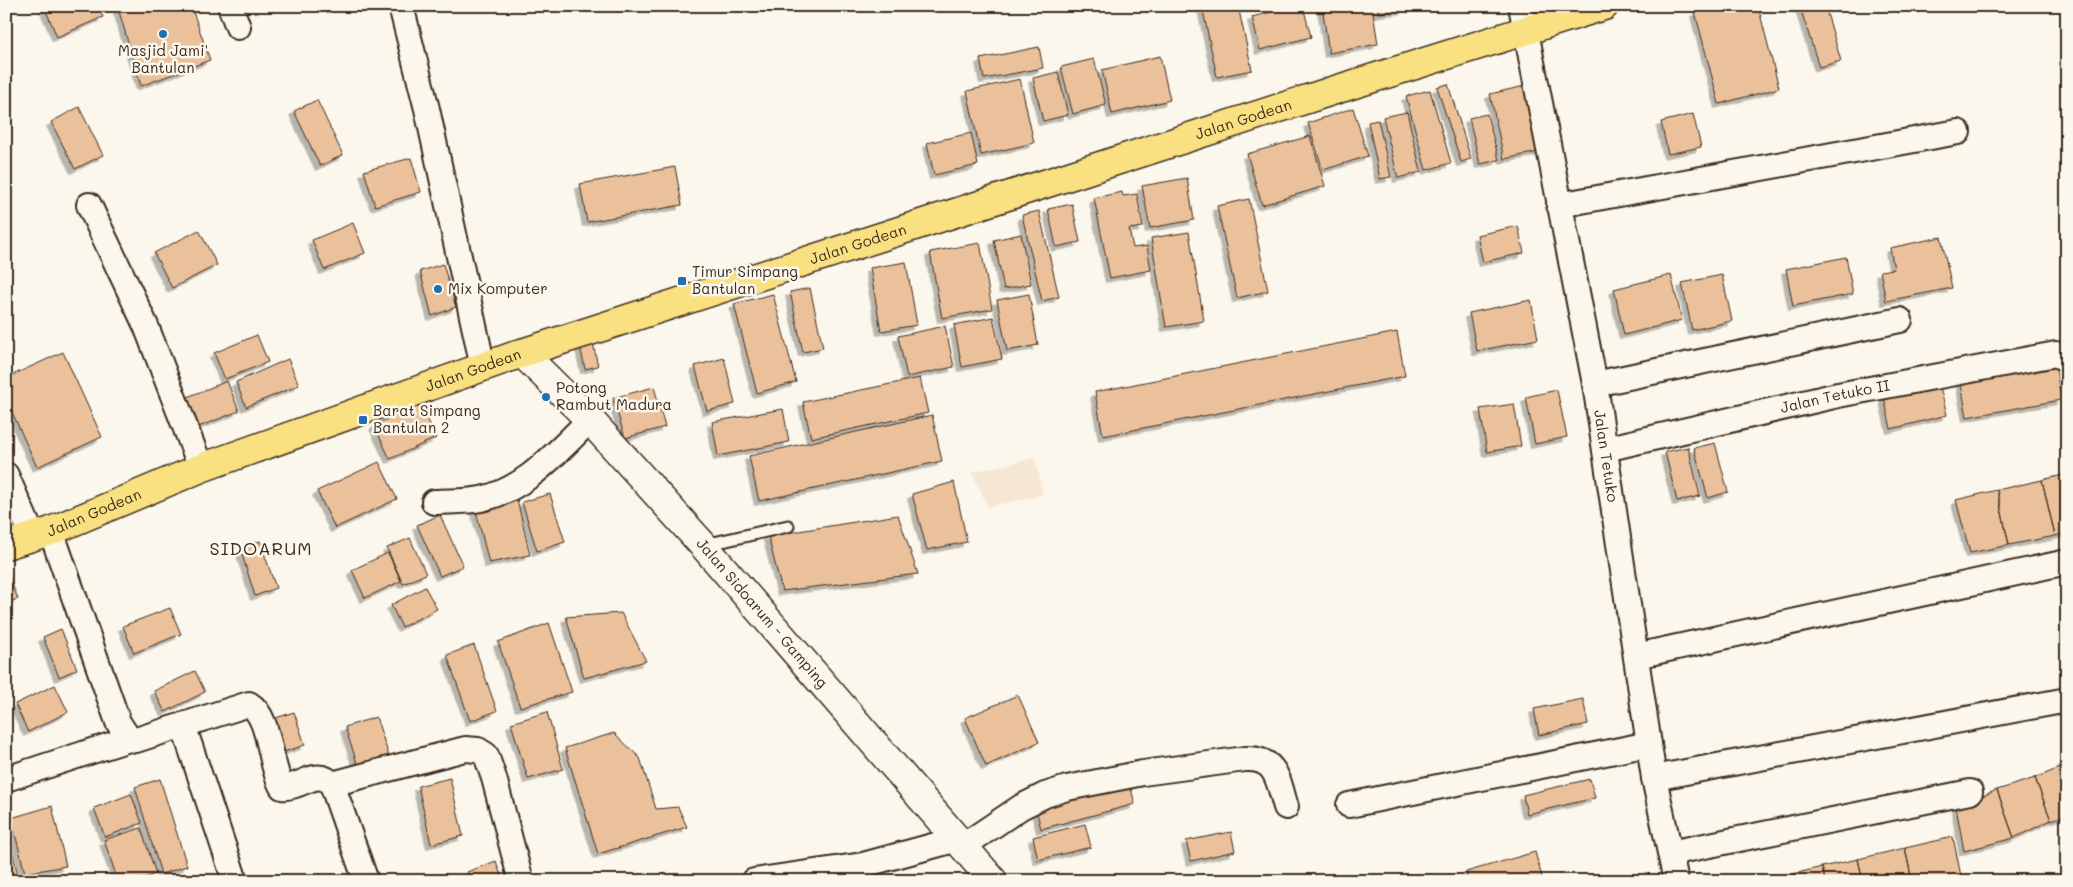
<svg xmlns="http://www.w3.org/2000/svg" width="2073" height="887" viewBox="0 0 2073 887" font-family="Mali,sans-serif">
<defs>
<filter id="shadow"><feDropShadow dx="-4.5" dy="4.5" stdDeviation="0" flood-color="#0004"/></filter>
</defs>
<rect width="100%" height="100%" fill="#fbf7ec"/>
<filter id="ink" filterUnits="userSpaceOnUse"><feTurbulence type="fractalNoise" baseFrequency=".02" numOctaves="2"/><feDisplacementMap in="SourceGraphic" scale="10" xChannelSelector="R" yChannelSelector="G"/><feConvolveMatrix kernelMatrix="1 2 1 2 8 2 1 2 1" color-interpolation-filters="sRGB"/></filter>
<g filter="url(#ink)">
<!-- built -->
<path fill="#f6e7d4" d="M1035,458L1043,495L988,507L972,472Z"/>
<!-- building -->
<path fill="#ebc19b" stroke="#3b2a1e" filter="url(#shadow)" d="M44,6H98L103,17L57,37Z
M122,6H191L210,60L141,86L118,8Z
M1202,6H1238L1252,70L1217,77Z
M1296,6H1303L1311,37L1260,50L1252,17Z
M1322,6H1372L1378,44L1329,53Z
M1377,6H1405L1406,9L1379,13Z
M1715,6H1758L1779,88L1719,104L1695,12Z
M1825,6L1841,61L1819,67L1800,7Z
M1039,47L1043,68L984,79L980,59Z
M1160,56L1170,100L1112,114L1102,70Z
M1094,59L1106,105L1073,114L1061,67Z
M1058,72L1068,115L1043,121L1033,78Z
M1020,79L1034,143L981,155L967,91Z
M1448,84L1471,159L1461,162L1437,87Z
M1529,85L1543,151L1504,159L1490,94Z
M1430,90L1451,163L1426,170L1406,96Z
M317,100L343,155L320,166L294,111Z
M79,107L103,155L75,169L51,122Z
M1353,108L1368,156L1323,170L1308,123Z
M1407,112L1421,172L1398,178L1383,117Z
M1487,114L1499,160L1480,164L1469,118Z
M1693,114L1701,147L1668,154L1661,122Z
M1378,120L1391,177L1380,179L1368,122Z
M971,133L978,165L934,175L927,143Z
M1310,136L1325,186L1262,205L1247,154Z
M411,158L421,192L375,206L364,171Z
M675,167L682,205L587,222L580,184Z
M1187,178L1194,220L1150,228L1142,186Z
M1122,192L1123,196L1137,194L1143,227L1129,229L1133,248L1147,246L1151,270L1110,278L1094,198Z
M1249,199L1268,291L1237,298L1217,206Z
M1072,204L1080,242L1056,247L1048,209Z
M1039,211L1059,297L1042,301L1022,215Z
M353,223L365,253L324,270L312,240Z
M1518,226L1524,253L1483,262L1477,235Z
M199,230L217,265L172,288L154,253Z
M1189,232L1204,321L1166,327L1151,238Z
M1021,234L1031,284L1004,289L994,240Z
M1941,237L1952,288L1886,301L1880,271L1894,269L1890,248Z
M980,243L992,309L942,318L930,252Z
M1846,257L1853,294L1793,306L1786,269Z
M906,262L917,325L881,331L870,268Z
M443,264L456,307L432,316L420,271Z
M1671,275L1682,320L1624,335L1614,289Z
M1722,275L1732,321L1692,330L1682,283Z
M810,288L823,348L803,352L790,292Z
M773,294L796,382L757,393L734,304Z
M1029,294L1038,345L1007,351L997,300Z
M1531,300L1538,339L1477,351L1469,313Z
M993,317L1002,359L962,367L954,325Z
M945,326L954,367L907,377L898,336Z
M1397,332L1405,376L1103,436L1095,392Z
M257,335L268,362L225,379L214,353Z
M593,343L598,366L585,369L580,346Z
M63,352L102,437L37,467L6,399V378Z
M724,358L735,404L707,411L695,366Z
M288,359L299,385L246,407L236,382Z
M2055,362L2061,400L1967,417L1960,379Z
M920,378L928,413L811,438L803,402Z
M1938,379L1947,415L1891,429L1883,393Z
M227,381L239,411L191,430L180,400Z
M654,387L665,427L625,438L613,398Z
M1557,390L1567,437L1535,444L1526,397Z
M421,404L436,438L390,459L374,425Z
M1514,404L1521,446L1487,452L1480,409Z
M783,409L789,442L718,456L712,422Z
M932,415L942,461L759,501L749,456Z
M1715,443L1728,492L1708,498L1694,448Z
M1688,447L1700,496L1677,501L1665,452Z
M379,462L397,499L335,528L317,491Z
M2067,474V533L2055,536L2042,480Z
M2042,480L2055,536L2009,545L1997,490Z
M954,482L967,542L927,550L912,494Z
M1997,490L2009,545L1970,553L1956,500Z
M550,494L565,542L537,551L522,502Z
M516,495L530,555L489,563L475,507Z
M440,515L463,566L440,576L417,525Z
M898,515L918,574L782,591L768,536Z
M410,538L426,574L403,584L387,548Z
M260,541L276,588L255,596L240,548Z
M388,553L401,581L365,598L352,570Z
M6,569L18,599L6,603Z
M425,587L437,609L402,627L391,605Z
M170,608L181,634L134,653L123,626Z
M621,613L646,661L584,678L566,617Z
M549,623L572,692L520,707L498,642Z
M61,629L77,669L59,677L43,637Z
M474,645L497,711L470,721L447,655Z
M195,671L205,692L165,712L154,691Z
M55,685L68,712L28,732L15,704Z
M1018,695L1039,742L986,766L965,718Z
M1583,699L1588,724L1539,735L1534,709Z
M294,712L305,745L278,754L267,721Z
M547,712L563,769L528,779L511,723Z
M376,717L391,762L360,772L345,727Z
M614,733L640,758L656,809L678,807L687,827L598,854L565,748Z
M2067,765V815L2051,820L2035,778Z
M450,778L463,836L431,844L418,786Z
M2035,778L2051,820L2014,838L1997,790Z
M160,779L187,866L161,874L135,787Z
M1590,779L1595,798L1527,814L1523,795Z
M1129,781L1135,804L1041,829L1035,805Z
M1997,790L2014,838L1964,851L1956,807Z
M131,794L142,823L105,837L94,808Z
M52,806L66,866L25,873L11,818Z
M6,824L19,879L8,881H6Z
M1085,824L1091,847L1038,860L1033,837Z
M141,828L156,874L135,881H118L104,840Z
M1231,832L1235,851L1191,861L1186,841Z
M1953,837L1962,881H1912L1905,848Z
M1905,848L1912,881H1863L1858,859Z
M1535,852L1543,881H1468L1466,872Z
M1858,859L1863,881H1825L1822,867Z
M496,861L503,881H470L467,872Z
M1822,867L1825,881H1778L1777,878Z"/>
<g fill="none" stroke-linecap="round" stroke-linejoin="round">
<defs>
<path id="lane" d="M705,545L788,526"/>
<g id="street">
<path d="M230,6L238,27"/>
<path d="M401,6L427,109L483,367"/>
<path id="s1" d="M1521,6L1595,384L1654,778L1676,881"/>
<path d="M89,205L146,326L201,468"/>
<path d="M1559,205L1958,132"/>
<path d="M1595,384L1900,320"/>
<path id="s2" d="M1605,449L1838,395L2056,354L2067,360"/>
<path d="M6,475L33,537"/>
<path d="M434,502C449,501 466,502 481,499C526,490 558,450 590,420"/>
<path d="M51,531L118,722L129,739"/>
<path d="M1636,656L2067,562"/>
<path d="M183,725L235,881"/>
<path d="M1654,778L2067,700"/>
<path d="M6,779L129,739L136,740L249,704C271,717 269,765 282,787C300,789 317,767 332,784L366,881"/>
<path d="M332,784L465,749L478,750L486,755L494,778L521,881"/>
<path d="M1349,805L1649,744"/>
<path d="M963,846L1021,807L1045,795L1067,788L1143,773L1245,759C1277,757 1278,781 1286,807"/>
<path d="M1670,853L1970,792"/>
<path d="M754,881L863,865L958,839"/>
</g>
<g id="secondary">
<path id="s3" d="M522,353L590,420L703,545L993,881"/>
</g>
<g id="primary">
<path id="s4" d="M6,545L51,531L201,468L522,353L1335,90L1604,6"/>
</g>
</defs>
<!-- lane casing -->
<use href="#lane" stroke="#3b2a1e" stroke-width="15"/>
<!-- street casing -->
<use href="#street" stroke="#3b2a1e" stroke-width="28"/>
<!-- secondary casing -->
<use href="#secondary" stroke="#3b2a1e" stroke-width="31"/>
<!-- primary casing -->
<use href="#primary" stroke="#3b2a1e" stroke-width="31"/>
<!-- lane -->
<use href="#lane" stroke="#fbf7ec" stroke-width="11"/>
<!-- street -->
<use href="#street" stroke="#fbf7ec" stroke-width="24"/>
<!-- secondary -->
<use href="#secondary" stroke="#fbf7ec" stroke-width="28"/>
<!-- primary -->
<use href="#primary" stroke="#f9e181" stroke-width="28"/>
</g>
</g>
<!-- markers -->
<g fill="#1f6fb2" stroke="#fbf7ec" stroke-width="2">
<circle cx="163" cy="34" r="5"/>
<rect x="677" y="276" width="10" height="10" rx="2.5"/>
<circle cx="438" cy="289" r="5"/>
<circle cx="546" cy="397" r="5"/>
<rect x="358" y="415" width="10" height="10" rx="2.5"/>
</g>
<g text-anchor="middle" stroke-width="5" stroke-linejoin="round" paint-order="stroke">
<!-- poi labels -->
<g font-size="15" fill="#3b2a1e" stroke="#fbf7ec" text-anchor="start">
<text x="163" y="56" text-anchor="middle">Masjid Jami'<tspan x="163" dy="17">Bantulan</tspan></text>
<text x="692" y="277">Timur Simpang<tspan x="692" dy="17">Bantulan</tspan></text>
<text x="448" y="294">Mix Komputer</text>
<text x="556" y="393">Potong<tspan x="556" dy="17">Rambut Madura</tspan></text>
<text x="373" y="416">Barat Simpang<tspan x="373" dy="17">Bantulan 2</tspan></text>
</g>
<!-- street labels -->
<g font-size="15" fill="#3b2a1e" stroke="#fbf7ec">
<text dy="5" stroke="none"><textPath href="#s4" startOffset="1309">Jalan Godean</textPath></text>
<text dy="5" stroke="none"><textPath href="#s4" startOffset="904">Jalan Godean</textPath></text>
<text dy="5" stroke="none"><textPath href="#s4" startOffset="499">Jalan Godean</textPath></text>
<text dy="5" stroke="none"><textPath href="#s2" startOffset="236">Jalan Tetuko II</textPath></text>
<text dy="5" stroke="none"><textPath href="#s1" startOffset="458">Jalan Tetuko</textPath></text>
<text dy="5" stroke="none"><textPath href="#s4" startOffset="94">Jalan Godean</textPath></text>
<text dy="5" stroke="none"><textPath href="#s3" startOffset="354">Jalan Sidoarum - Gamping</textPath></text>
</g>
<!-- quarter labels -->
<g font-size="18" letter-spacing="1" fill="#3b2a1e" stroke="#fbf7ec">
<text x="261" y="555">SIDOARUM</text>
</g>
</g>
<!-- margin -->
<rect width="2073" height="887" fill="none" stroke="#fbf7ec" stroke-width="25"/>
<rect x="12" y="12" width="2048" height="862" fill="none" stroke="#3b2a1e" stroke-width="2" filter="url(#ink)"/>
</svg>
